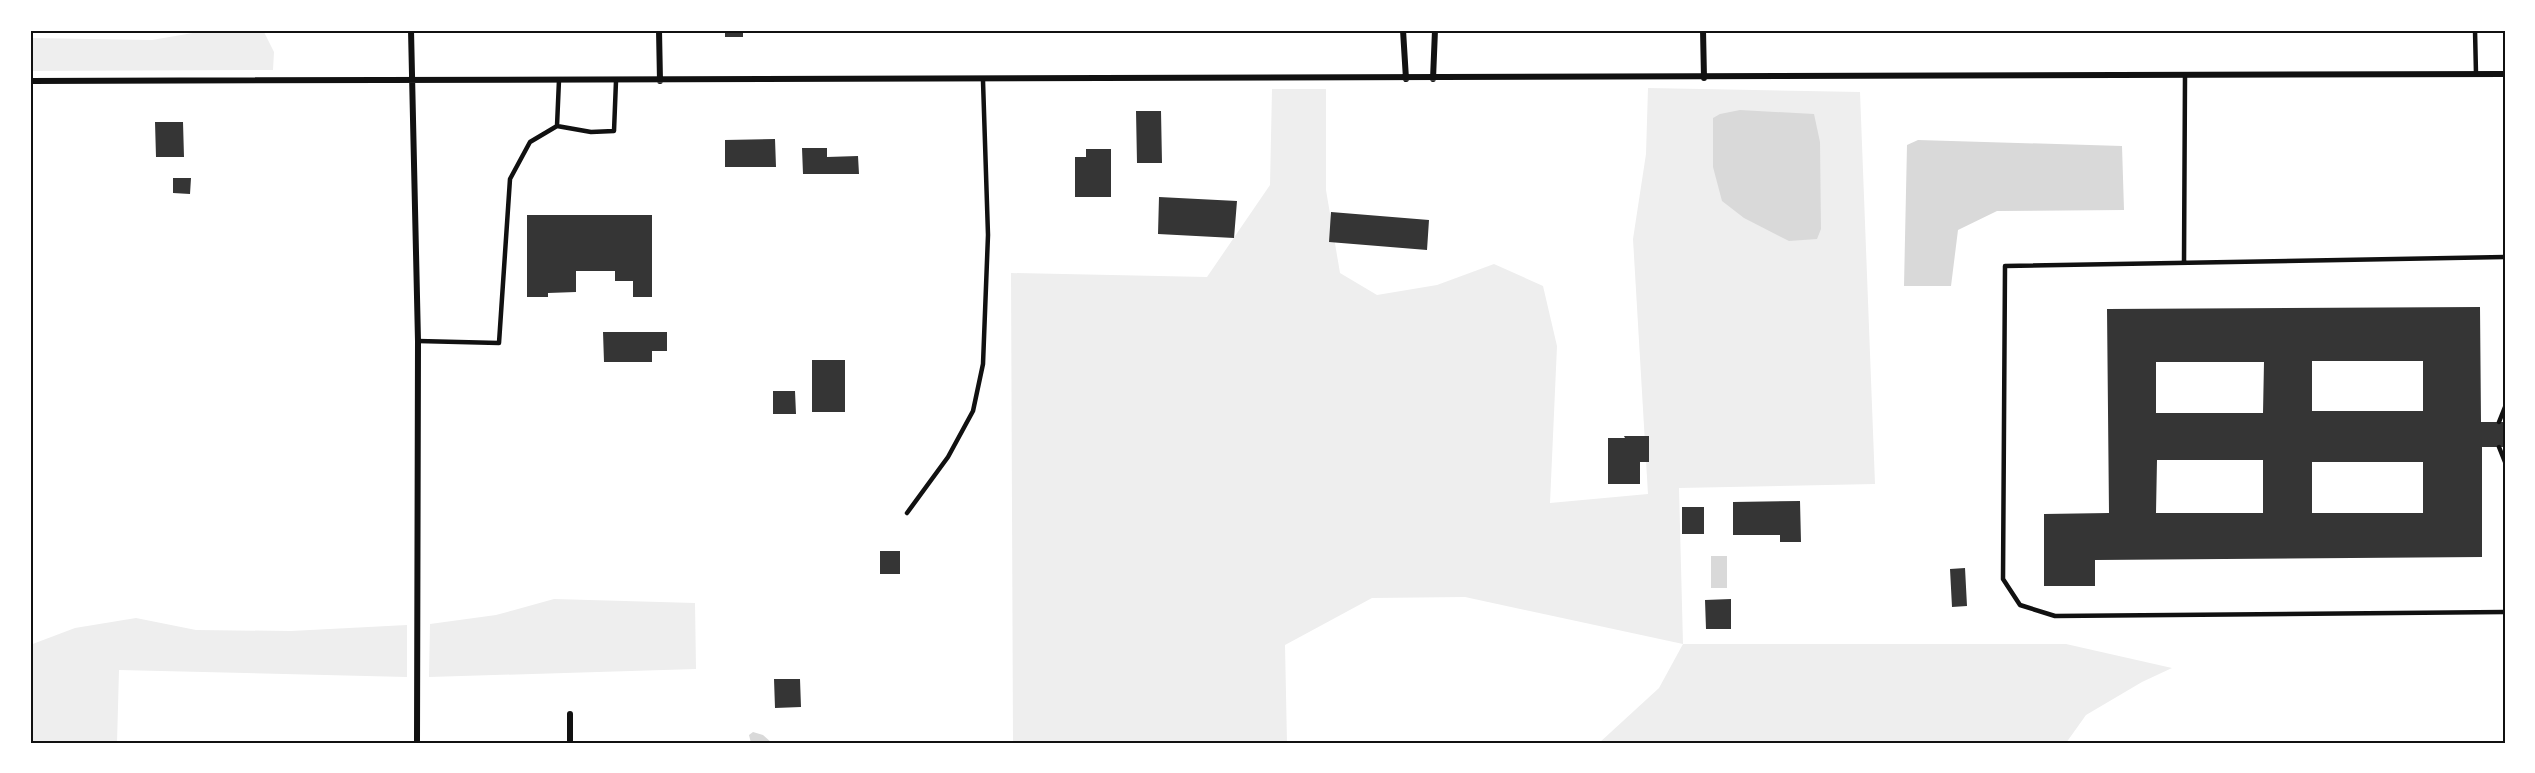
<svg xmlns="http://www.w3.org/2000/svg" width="2535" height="773" viewBox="0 0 2535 773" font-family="Ubuntu,sans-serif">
<rect width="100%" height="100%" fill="#fff"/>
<!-- green -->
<path fill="#eee" d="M210,30H263L274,52L273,70L30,71V38L152,40Z
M1648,88L1860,92L1875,484L1679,488L1683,644H2066L2172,668L2142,682L2086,715L2066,743H1599L1659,688L1683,644L1465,597L1372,598L1285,645L1287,743H1013L1011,273L1207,277L1270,185L1272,89H1326V190L1340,273L1377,295L1437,285L1494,264L1543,286L1557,346L1550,503L1648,494L1633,239L1646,154Z
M554,599L695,603L696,669L429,677L430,624L496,615Z
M136,618L196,630L291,631L407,625V677L119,670L117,743H30V645L75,628Z"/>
<!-- water -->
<path fill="#d9d9d9" d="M1740,110L1814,114L1820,142L1821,229L1817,239L1789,241L1744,218L1722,201L1713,167V118L1720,114Z
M1918,140L2122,146L2124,210L1997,211L1958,230L1951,286H1904L1907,145Z
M1711,556H1727V588H1711Z
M753,732L763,735L772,743H751L749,735Z"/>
<!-- building -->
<path fill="#353535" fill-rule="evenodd" d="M725,30H743V37H725Z
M1136,111H1161L1162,163H1137Z
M155,122H183L184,157H156Z
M775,139L776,167H725V140Z
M802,148H827V157L858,156L859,174H803Z
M1086,149H1111V197H1075V157H1086Z
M173,178H191L190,194L173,193Z
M1159,197L1237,201L1234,238L1158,234Z
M1331,212L1429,220L1427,250L1329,242Z
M527,215H652V297H633V281H615V271H576V292L548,293V297H527Z
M2480,307L2481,422H2505V447H2482V557L2095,560V586H2044V514L2109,513L2107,309ZM2312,361H2423V411H2312ZM2156,362H2264L2263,413H2156ZM2157,460H2263V513H2156ZM2312,462H2423V513H2312Z
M603,332H667V351H652V362H604Z
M812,360H845V412H812Z
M773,391H795L796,414H773Z
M1624,436H1649V462H1640V484H1608V438H1625Z
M1800,501L1801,542H1780V535H1733V502Z
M1682,507H1704V534H1682Z
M880,551H900V574H880Z
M1965,568L1967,606L1952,607L1950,569Z
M1731,599V629H1706L1705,600Z
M774,679H800L801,707L775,708Z"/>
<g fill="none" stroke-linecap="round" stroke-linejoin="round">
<!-- service -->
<path stroke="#111" stroke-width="4.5" d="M2475,30L2476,74
M557,126L591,132L614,131L616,81
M2505,257L2005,266L2003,579L2020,605L2055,616L2505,612
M2184,263L2185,76
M418,341L499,343L510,179L530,142L557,126L559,80
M2499,422L2505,407
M2499,447L2505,462
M907,513L948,457L973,411L983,364L988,235L983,81"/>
<!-- minor -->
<path stroke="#111" stroke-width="6" d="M411,30L418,341L417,743
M659,30L660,81
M1403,30L1406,79
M1703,30L1704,78
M1433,79L1435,30
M30,81L2505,74
M570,714V743"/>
</g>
<!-- border -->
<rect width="2535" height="773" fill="none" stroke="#ffffff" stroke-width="63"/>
<rect x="32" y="32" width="2472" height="710" fill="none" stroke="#111" stroke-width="2"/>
</svg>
